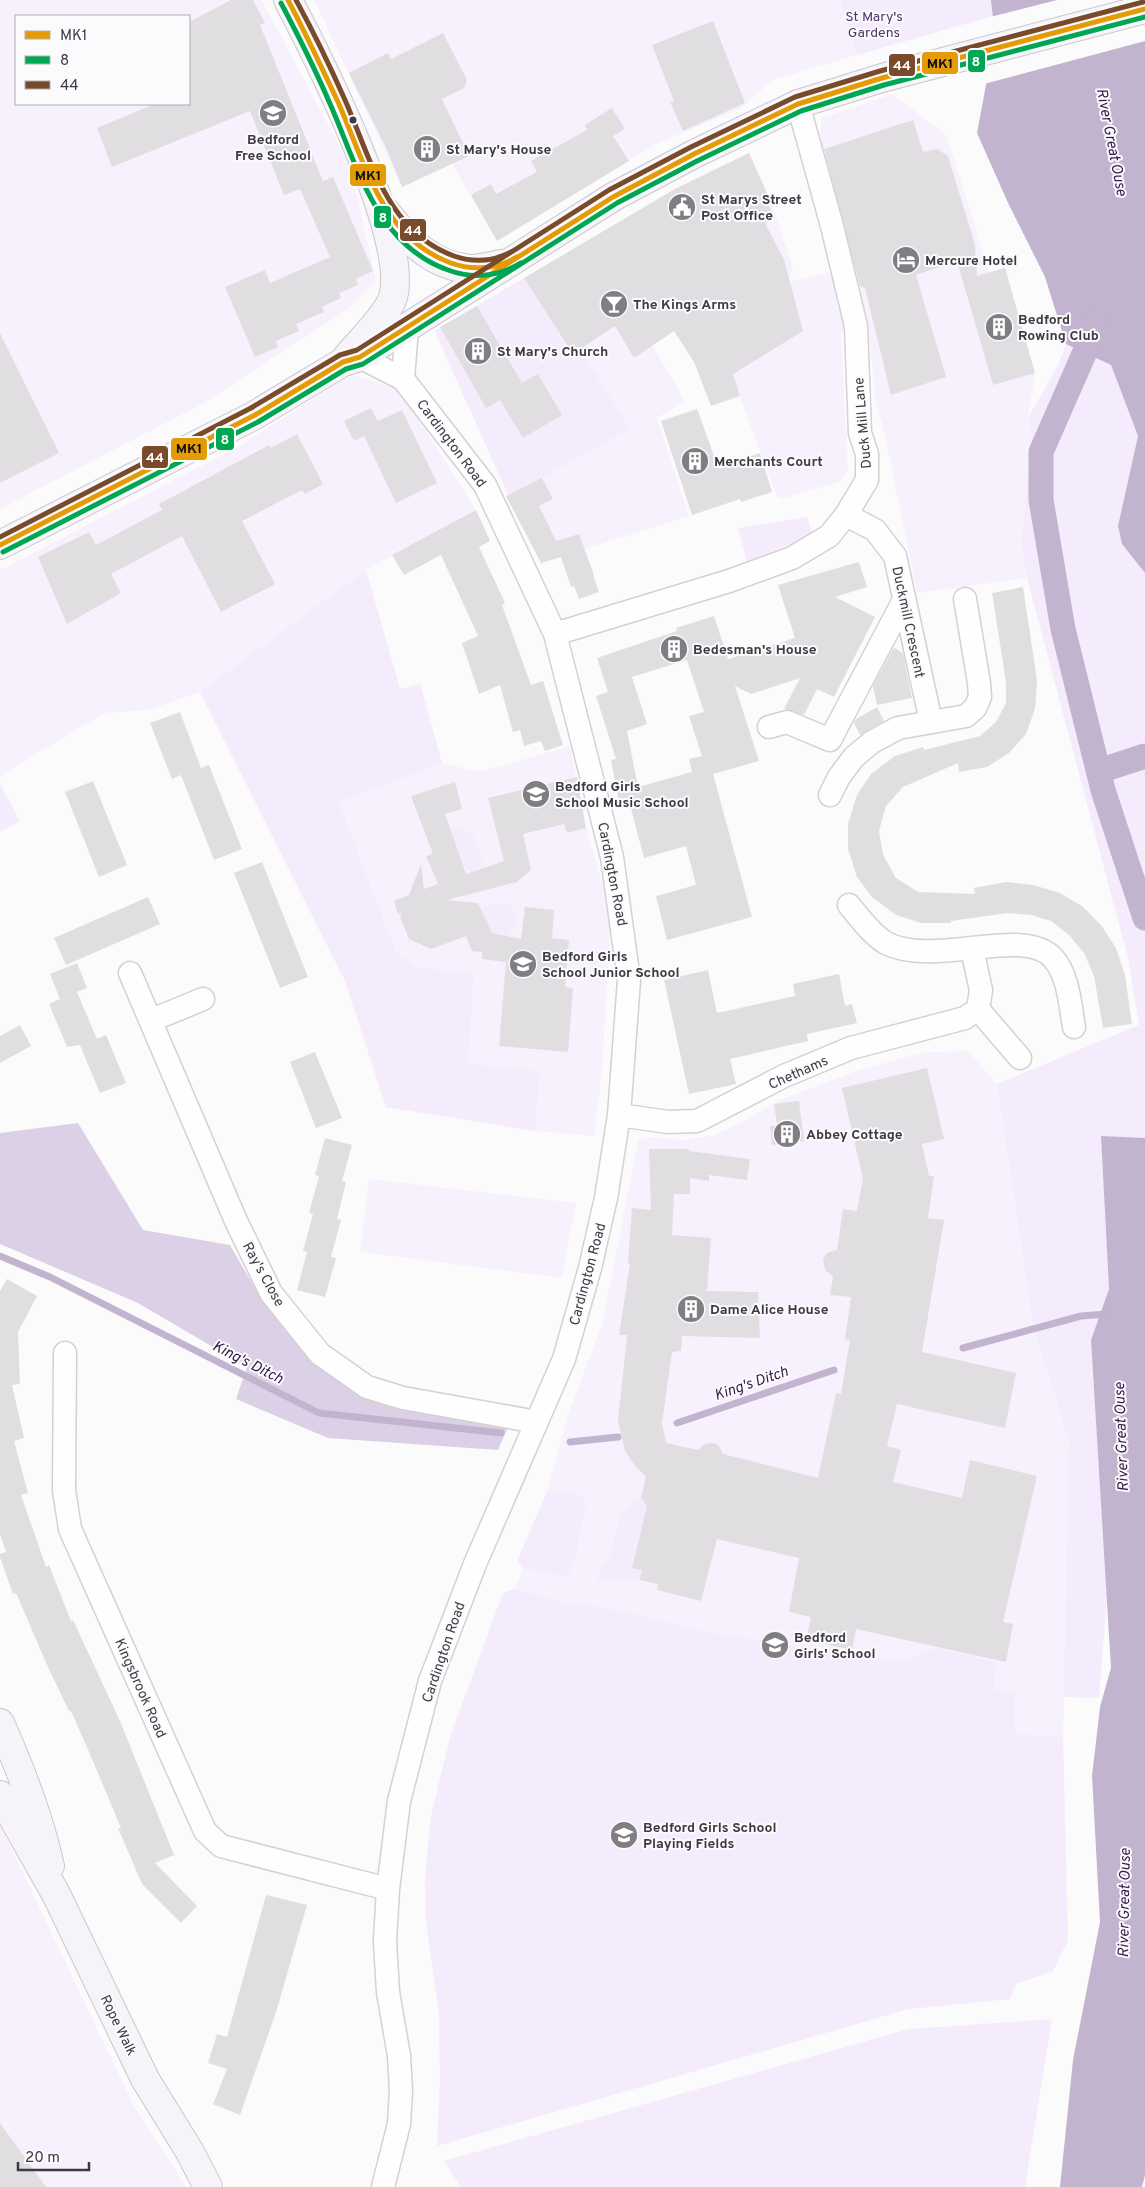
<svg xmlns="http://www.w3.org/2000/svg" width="1145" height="2187" viewBox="0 0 1145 2187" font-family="Overpass,sans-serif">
<rect width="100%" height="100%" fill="#fbfbfc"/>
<!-- built -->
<path fill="#f7f1fd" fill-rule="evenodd" d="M0,0H262L351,168L376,281L347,310L202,404L0,509ZM16,16H189V104H16Z
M314,0H840L857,55L772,80L742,108L656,144L497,241L452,164L402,187Z
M893,94L947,136L989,272L1005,268L1035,373L1028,418L1032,436L1021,542L1027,578L917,593L884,431L876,404L867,317L820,151L821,118Z
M749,153L770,200L793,268L789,282L835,271L845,330L841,332L848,471L838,482L782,499L777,497L723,351L625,299L685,401L657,418L689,516L563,556L532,545L436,334V330L673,190Z
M351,374L400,390L476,510L366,570L400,689L420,684L442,763L480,772L570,746L586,828L611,914L602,1072L594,1136L535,1131L386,1107L345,981L200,692L149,710L104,713L0,776V570L236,448Z
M968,1051L997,1084L1033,1326L1069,1442V1524L1063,1737L1068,1940L1053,1971L1016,1984L1010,1999L908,2009L437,2146L440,2079L439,2014L426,1922L425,1880L431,1817L450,1737L503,1593L514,1589L518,1582L523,1568L517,1561L547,1492L568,1415L602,1325L638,1141L651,1137L684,1140L715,1135L746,1120L780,1100L862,1069L926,1052Z
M369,1179L576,1203L562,1278L360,1252Z
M0,1825L133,2104L186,2187H0Z"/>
<!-- green -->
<path fill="#f4ecfc" d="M840,0H991L993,16L857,55Z
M524,278L573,354L580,350L630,428L542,478L508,495L436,334V330Z
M1066,344L1111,365L1138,436L1118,526L1122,544L1145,573V1138L1101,1137L1109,1289L1091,1340L1107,1596L1099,1698L1064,1697L1069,1442L1033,1326L997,1084L1139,1025L1128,958L1027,578L1021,542L1032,436L1028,418L1057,367Z
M807,517L812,533L798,541L747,562L738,528Z
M366,570L400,689L420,684L442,763L339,802L396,953L418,968L474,973L468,1064L540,1071L535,1131L386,1107L345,981L200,692Z
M0,783L20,821L0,832Z
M461,828C479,832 479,853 483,868L471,872L464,867L450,830Z
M491,903H510L517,922L509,936L492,933L482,911Z
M563,1490L581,1496L586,1504L575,1559L567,1577L523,1568L517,1561L547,1492Z
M636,1497L641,1498L647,1506L632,1568L642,1570L640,1580H597L603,1565L608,1560L622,1512Z
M515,1589L564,1603L603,1607L713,1633L897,1662L935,1648L996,1662L994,1690L1015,1692V1734L1063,1737L1068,1940L1053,1971L1016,1984L1010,1999L908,2009L437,2146L440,2079L439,2014L426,1922L425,1880L431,1817L450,1737L503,1593Z
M1052,2019L1025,2187H461L444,2161L909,2029Z"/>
<!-- forest -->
<path fill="#dbd0e6" d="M78,1123L143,1230L230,1245L263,1302L312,1360L363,1394L512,1418L498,1450L328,1438L236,1399L247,1367L138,1303L0,1244V1133Z"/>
<!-- water -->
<path fill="#c2b4cf" d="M991,0H1145V573L1122,544L1118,526L1138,436L1111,365L1066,344L1045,277L1009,205L977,133L995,37Z
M1101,1136L1145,1138V2175L1142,2187H1060L1073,2060L1100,1922L1092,1776L1100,1707L1111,1668L1091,1340L1109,1289Z"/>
<!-- pier -->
<path fill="#fbfbfc" d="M1057,0H1145V41L984,84L992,37L990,17Z"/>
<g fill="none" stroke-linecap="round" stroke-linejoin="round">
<!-- stream -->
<path stroke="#c2b4cf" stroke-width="7" d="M0,1256L50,1277L319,1413L501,1433
M963,1348L1081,1316L1108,1314
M677,1423L834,1370
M570,1442L618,1437"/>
<!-- canal -->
<path stroke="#c2b4cf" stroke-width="25" d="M1098,322L1041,452V500L1063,629L1103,790L1145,918
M1099,771L1145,756"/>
</g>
<!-- building -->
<path fill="#e0dee1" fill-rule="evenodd" d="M231,0H253L265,23L260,25L323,181L333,177L373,271L356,279L358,285L339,293L341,298L322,307L324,312L296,324L299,331L276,341L278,347L255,357L225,287L265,270L270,283L330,257L300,189L284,195L250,111L112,167L97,128L155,104H189V22Z
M713,21L745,103L683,131L670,102L674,101L652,45Z
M443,33L467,80L464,88L442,99L469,156L402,187L387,150L349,73L388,53L391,59Z
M612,108L625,129L613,136L629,161L497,241L471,195L491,184L496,194L537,172L531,161L587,130L585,125Z
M913,120L923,152L937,149L948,156L975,245L977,276L1005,268L1035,373L993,385L957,261L916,275L946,377L891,395L865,288L860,286L824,149Z
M749,153L770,200L767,202L775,218L765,223L784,260L803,331L733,374L740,396L711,406L694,362L674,331L634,358L615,326L573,354L524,278L675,189Z
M477,306L522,383L538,374L562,415L523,438L500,400L486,408L440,327Z
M0,333L59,453L0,483Z
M371,408L378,421L402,410L437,483L396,503L364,436L354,441L344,421Z
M697,409L717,464L730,459L731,463L760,453L772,492L741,502L740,499L692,515L661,421Z
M297,434L323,484L305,494L302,490L242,521L275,584L221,612L182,536L111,574L121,593L67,624L38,557L89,532L96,545L162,510L159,504L269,445L271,448Z
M542,478L553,499L539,506L556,541L579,534L594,575H593L599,592L579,599L574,586L571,587L561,557L541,563L506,496Z
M476,510L490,541L479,547L505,603L502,605L531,685L543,681L563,745L545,751L541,741L524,746L520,730L513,732L500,685L479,694L462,643L478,636L441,555L404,575L392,555Z
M859,562L867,587L835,597L875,617L834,697L817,689L804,715L784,709L800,678L751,694L735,686L759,761L713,774L752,917L667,940L656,896L696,885L686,846L644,858L630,805L620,808L611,760L616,759L596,696L608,692L597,658L677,631L676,628L714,616L728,659L795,638L778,585ZM687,660L704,712L689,716L702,756L689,759L692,772L638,787L627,731L647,724L632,677Z
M1023,587L1037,680L1035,709L1026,734L1009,753L987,767L959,772L958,763L903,787L886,806L879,831L883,855L896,878L918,892L975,894L974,888L1006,882L1033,885L1060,893L1082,906L1101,925L1116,948L1125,975L1132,1024L1103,1028L1094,976L1084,953L1069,935L1051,921L1031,915L1008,913L951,921V923H921L896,915L872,897L857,877L848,849V824L857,795L871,774L895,756L923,747L924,750L980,736L996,722L1006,703V682L992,593Z
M895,648L903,653L912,698L877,705L873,686L893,649Z
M877,707L884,721L860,735L854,723L856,719Z
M180,712L201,768L209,765L242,849L214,860L181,775L172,779L150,723Z
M577,777L586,828L567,833L564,824L523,834L531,870L517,882L447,900L478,903L492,933L521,939L525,907L554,910L552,938L569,940L565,987L573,988L568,1052L499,1046L506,962L482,959V952L472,951L466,936L431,949L409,939L400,917L402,912L398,914L394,901L409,895L421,864L424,889L438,884L426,856L433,854L411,796L455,782L462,809L445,814L466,874L504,861L488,798Z
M93,781L127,865L99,877L65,792Z
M262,862L308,977L280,988L234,873Z
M148,897L160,924L66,965L54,938Z
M77,963L87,988L77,992L97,1039L106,1035L126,1083L100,1093L80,1045L67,1047L49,1004L60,999L50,974Z
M708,970L717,1013L795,996L793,984L839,974L845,1006L852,1004L857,1023L807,1034L808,1041L730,1059L736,1084L689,1094L664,980Z
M20,1025L31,1046L0,1063V1036Z
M315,1052L342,1118L316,1128L290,1062Z
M927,1068L944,1139L922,1144L929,1176H934L928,1218L944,1220L922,1352L1016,1373L1005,1428L897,1404L887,1446L901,1450L893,1482L962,1498L970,1460L1037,1476L1003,1622L1013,1624L1006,1662L856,1629L852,1650L806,1640L811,1617L789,1612L799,1558L717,1539L701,1601L657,1590L658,1584L640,1580L642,1570L632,1568L647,1506L641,1498L646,1477L636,1467L625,1451L618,1421L627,1335H619L630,1264H628L632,1208L651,1210L649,1149H689V1151L750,1159L747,1180L709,1175V1181L690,1178V1194H674L672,1235L711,1238L707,1291L758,1292L760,1338L682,1336L681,1351L672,1352L662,1423L666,1443L698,1450L705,1444L714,1443L719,1446L723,1454L818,1478L836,1393L841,1394L850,1340L845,1339L851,1297L830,1295L833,1276L825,1270L823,1260L827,1253L837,1250L843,1209L857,1211L863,1179L842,1088Z
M799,1101L804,1141L772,1145L770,1126L777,1125L774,1104Z
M325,1138L352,1145L342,1181L346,1182L337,1219L341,1220L331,1257L336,1258L325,1297L297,1290L307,1252L303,1251L313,1214L309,1213L319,1176L315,1175Z
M7,1279L37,1296L18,1332L20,1384L12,1385L24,1438L14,1441L28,1493L21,1495L46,1567L49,1565L71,1621L73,1620L120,1721L174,1855L155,1863L197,1906L181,1923L142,1884L118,1828H121L93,1761L71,1711H69L48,1667L16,1593L13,1594L0,1557V1554L6,1552L0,1535V1291Z
M266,1895L307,1905L277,2009L240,2115L213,2104L227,2069L208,2063L217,2034L227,2037Z
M0,2123L46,2187H0Z"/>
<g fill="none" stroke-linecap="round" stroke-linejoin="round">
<defs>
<path id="minor" d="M360,357L403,379L407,328
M846,515L875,530L895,556L931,722
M555,634L729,581L792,558L829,536L846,515L867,480V454L860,433L856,326L832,226L798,104
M769,727L787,722L830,740L904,600
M830,795L839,777L854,757L872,742L898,728L966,716L975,708L980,697L979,683L965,599
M849,905C860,918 871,934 886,943C934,968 1023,925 1053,958C1069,976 1070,1005 1074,1027
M972,949L981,990L978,1009
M130,973L236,1221L271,1293L320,1354L367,1387L403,1398L537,1422
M152,1020L203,999
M619,1115L668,1122L697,1121L784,1076L851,1048L965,1018L978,1009L1020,1058
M65,1353L64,1490L70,1529L205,1831L221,1846L388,1889
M383,2187L399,2124L401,2091L399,2056L388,1992L385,1941L388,1889L399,1801L430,1681L475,1564L564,1359L590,1268L606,1198L619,1115L629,980L612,857L555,634L485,485L403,379"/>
<path id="primary" d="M288,0C318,57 410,238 393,297C388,315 360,341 347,357
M386,212C408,240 432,266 470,269C480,269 491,266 501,264
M0,545L255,415L343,362L360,357L613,197L694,154L798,104L882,78L1145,9
M0,1723C21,1770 39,1816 50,1866
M0,1795L56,1894L145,2079L190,2152L208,2187"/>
</defs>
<!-- minor casing -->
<use href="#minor" stroke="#d2d1d4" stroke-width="25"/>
<!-- primary casing -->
<use href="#primary" stroke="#cac6ce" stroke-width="30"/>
<!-- minor -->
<use href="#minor" stroke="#fefeff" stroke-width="22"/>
<!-- primary -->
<use href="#primary" stroke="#f7f4f9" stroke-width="28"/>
<defs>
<path id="bus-1" d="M288,0C306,34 322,68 338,102C365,163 382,238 451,263C473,271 497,269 517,257
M0,545L255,415L343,362L360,357L613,197L694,154L798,104L882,78L1145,9"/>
<path id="bus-2" d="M281,3C299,37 316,71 331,106C358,168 377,245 448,270C472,279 498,277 521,263
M3,552L258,422L346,369L363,364L617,203L697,161L801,111L884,85L1145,17"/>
<path id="bus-3" d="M296,0C314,33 330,66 345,100C371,159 387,232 454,256C474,263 495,261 513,251
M0,537L251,408L340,355L357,350L609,190L691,147L795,97L880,71L1143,2"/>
</defs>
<!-- bus-1 casing -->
<use href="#bus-1" stroke="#fbfafd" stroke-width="9"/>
<!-- bus-2 casing -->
<use href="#bus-2" stroke="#fbfafd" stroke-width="9"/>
<!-- bus-3 casing -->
<use href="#bus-3" stroke="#fbfafd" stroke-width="9"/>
<!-- bus-1 -->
<use href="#bus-1" stroke="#e49b06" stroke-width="5"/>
<!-- bus-2 -->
<use href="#bus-2" stroke="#00a651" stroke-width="5"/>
<!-- bus-3 -->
<use href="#bus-3" stroke="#7a4b2a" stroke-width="5"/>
</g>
<!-- icons -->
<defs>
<symbol id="school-disc" viewBox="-11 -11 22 22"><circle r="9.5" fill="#807e82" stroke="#fbfafd"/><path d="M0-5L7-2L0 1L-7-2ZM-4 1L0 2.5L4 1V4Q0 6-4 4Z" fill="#fff"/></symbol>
<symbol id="building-disc" viewBox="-11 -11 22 22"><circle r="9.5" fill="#807e82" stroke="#fbfafd"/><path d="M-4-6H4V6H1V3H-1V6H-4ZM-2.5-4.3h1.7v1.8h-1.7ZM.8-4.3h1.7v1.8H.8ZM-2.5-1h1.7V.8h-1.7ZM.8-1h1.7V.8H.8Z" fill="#fff"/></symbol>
<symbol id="civic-disc" viewBox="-11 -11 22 22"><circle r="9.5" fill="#807e82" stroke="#fbfafd"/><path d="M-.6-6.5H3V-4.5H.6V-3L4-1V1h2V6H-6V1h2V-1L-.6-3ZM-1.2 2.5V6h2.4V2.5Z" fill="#fff"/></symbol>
<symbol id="hotel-disc" viewBox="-11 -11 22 22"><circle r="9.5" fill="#807e82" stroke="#fbfafd"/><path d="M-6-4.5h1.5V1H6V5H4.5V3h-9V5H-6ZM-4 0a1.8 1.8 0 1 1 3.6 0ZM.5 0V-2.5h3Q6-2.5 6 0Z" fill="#fff"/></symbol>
<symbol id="bar-disc" viewBox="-11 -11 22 22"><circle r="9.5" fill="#807e82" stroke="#fbfafd"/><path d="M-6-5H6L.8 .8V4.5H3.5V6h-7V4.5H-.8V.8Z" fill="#fff"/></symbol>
</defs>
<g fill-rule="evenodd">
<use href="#school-disc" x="257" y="97" width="32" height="32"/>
<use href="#building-disc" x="411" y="133" width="32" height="32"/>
<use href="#civic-disc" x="666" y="191" width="32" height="32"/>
<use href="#hotel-disc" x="890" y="244" width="32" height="32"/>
<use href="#bar-disc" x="598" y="288" width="32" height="32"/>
<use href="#building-disc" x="983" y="311" width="32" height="32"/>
<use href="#building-disc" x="462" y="335" width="32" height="32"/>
<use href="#building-disc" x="679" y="445" width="32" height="32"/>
<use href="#building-disc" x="658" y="633" width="32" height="32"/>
<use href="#school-disc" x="520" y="778" width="32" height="32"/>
<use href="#school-disc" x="507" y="948" width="32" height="32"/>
<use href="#building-disc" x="771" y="1118" width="32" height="32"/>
<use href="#building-disc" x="675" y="1293" width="32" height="32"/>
<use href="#school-disc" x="759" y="1629" width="32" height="32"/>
<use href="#school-disc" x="608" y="1819" width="32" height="32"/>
</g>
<!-- markers -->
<circle fill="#3e3a41" stroke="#fbfafd" stroke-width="2" cx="353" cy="120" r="4.5"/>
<g text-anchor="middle" stroke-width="4" stroke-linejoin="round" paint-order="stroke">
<!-- park labels -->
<g font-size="14" fill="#513467" stroke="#fbfafd">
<text x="874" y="21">St Mary's<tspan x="874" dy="16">Gardens</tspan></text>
</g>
<!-- poi labels -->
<g font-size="14" font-weight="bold" fill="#3e3a41" stroke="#fbfafd" text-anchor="start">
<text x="273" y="144" text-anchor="middle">Bedford<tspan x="273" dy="16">Free School</tspan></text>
<text x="446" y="154">St Mary's House</text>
<text x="701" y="204">St Marys Street<tspan x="701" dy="16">Post Office</tspan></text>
<text x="925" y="265">Mercure Hotel</text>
<text x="633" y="309">The Kings Arms</text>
<text x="1018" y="324">Bedford<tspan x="1018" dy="16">Rowing Club</tspan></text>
<text x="497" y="356">St Mary's Church</text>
<text x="714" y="466">Merchants Court</text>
<text x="693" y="654">Bedesman's House</text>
<text x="555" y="791">Bedford Girls<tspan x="555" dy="16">School Music School</tspan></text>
<text x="542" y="961">Bedford Girls<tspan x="542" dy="16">School Junior School</tspan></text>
<text x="806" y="1139">Abbey Cottage</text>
<text x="710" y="1314">Dame Alice House</text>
<text x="794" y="1642">Bedford<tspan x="794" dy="16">Girls' School</tspan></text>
<text x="643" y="1832">Bedford Girls School<tspan x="643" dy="16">Playing Fields</tspan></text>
</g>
<!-- street labels -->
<g font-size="14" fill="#3e3a41" stroke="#fbfafd">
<text transform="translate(862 423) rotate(-95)" y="5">Duck Mill Lane</text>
<text transform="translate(452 443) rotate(53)" y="5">Cardington Road</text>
<text transform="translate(909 622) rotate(78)" y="5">Duckmill Crescent</text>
<text transform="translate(613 874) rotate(79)" y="5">Cardington Road</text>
<text transform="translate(798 1072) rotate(-24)" y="5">Chethams</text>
<text transform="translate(264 1274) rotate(61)" y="5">Ray's Close</text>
<text transform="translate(587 1274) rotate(-75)" y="5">Cardington Road</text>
<text transform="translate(443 1652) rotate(-71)" y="5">Cardington Road</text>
<text transform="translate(141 1688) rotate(66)" y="5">Kingsbrook Road</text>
<text transform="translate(119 2025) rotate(64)" y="5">Rope Walk</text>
</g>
<!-- water labels -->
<g font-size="15" font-style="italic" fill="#36194a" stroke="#fbfafd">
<text transform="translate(1112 142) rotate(79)" y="5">River Great Ouse</text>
<text transform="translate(248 1362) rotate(27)" y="5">King's Ditch</text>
<text transform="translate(751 1383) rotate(-19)" y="5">King's Ditch</text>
<text transform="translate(1121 1437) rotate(-92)" y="5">River Great Ouse</text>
<text transform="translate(1124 1903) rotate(-89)" y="5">River Great Ouse</text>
</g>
</g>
<g stroke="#fbfafd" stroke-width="2">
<rect x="967" y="49" width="19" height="24" rx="5" fill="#00a651"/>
<rect x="921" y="51" width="38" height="24" rx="5" fill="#e49b06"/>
<rect x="888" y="53" width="28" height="24" rx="5" fill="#7a4b2a"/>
<rect x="349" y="163" width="38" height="24" rx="5" fill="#e49b06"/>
<rect x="373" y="205" width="19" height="24" rx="5" fill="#00a651"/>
<rect x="399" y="218" width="28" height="24" rx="5" fill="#7a4b2a"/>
<rect x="215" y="427" width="20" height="24" rx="5" fill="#00a651"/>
<rect x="170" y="437" width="38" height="24" rx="5" fill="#e49b06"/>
<rect x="141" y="445" width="28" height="24" rx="5" fill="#7a4b2a"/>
</g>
<g font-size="14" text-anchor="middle" font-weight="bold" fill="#fff">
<text x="976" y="66">8</text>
<text x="902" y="70">44</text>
<text x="383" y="222">8</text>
<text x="413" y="235">44</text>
<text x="225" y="444">8</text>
<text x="155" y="462">44</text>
</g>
<g font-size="14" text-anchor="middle" font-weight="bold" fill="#111">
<text x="940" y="68">MK1</text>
<text x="368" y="180">MK1</text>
<text x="189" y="453">MK1</text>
</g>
<!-- legend -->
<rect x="15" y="15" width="175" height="90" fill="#fbfafd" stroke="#afadb2"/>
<rect x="25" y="31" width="25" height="8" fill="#e49b06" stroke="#afadb2"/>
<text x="60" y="40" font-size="15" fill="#3e3a41">MK1</text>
<rect x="25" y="56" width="25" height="8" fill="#00a651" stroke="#afadb2"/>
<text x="60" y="65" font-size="15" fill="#3e3a41">8</text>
<rect x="25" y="81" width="25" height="8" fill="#7a4b2a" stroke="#afadb2"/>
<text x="60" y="90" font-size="15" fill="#3e3a41">44</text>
<!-- scale -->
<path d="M18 2162v8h71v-8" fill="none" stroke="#3e3a41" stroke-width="2.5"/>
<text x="25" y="2162" font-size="15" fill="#3e3a41" stroke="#fbfafd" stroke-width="4" paint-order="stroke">20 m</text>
</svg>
